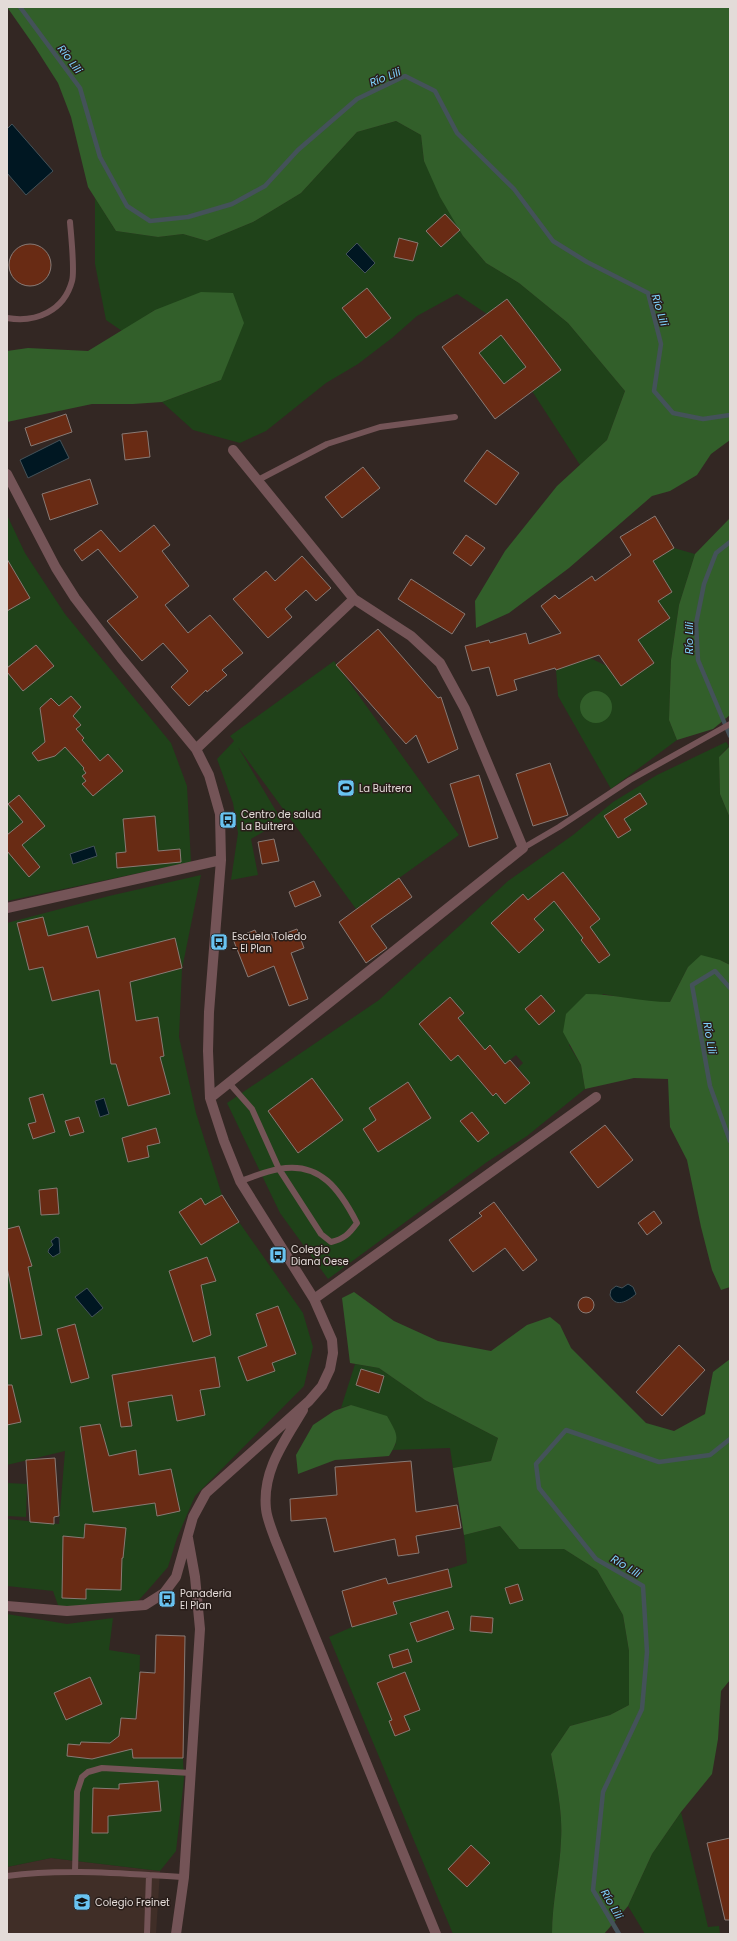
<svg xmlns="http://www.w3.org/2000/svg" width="737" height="1941" viewBox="0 0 737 1941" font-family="Poppins,sans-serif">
<rect width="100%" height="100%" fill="#332723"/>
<!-- built -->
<path fill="#402e27" d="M51,1858L160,1871L156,1934H7V1867Z"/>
<!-- green -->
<path fill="#1f4219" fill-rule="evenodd" d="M396,121L421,135L424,161L463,236L486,263L519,283L568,323L625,391L607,440L580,465L532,391L561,370L507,299L487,314L457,294L417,316L392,338L358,364L326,383L266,431L240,443L193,430L162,402L221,380L155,310L122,331L106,320L95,264V198L116,231L158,237L183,234L207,241L253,222L301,193L357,132Z
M501,335L526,367L504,384L479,353Z
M7,515L25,553L65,614L171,743L187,786L191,862L7,901Z
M674,548L695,554L679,605L671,660L669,720L677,740L611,789L558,696L556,670L590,658L607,666L654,663L616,609L672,592L653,561Z
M334,661L459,835L356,909L238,747L282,821L251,839L258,875L231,880L238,833L233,803L217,759L234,741L230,736Z
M726,742L729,746L719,757L720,794L730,818V965L720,960L688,967L670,1002H647L603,994L569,1045L581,1065L585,1089L527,1136L487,1162L328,1279L280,1213L227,1103L379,1000L508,881L573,835L613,802L657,775ZM450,997L464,1013L450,1026L460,1037L468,1030L476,1039L451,1061L419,1024ZM490,1046L505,1064L516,1055L523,1063L518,1068L530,1083L505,1104L496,1093L492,1096L467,1065Z
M201,875L182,969L179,1037L196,1113L222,1195L239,1222L303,1313L313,1347L304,1386L195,1496L177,1538L168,1567L148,1590L137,1602L59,1608L53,1591L7,1586V1519L59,1524L65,1451L7,1465V923L109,896Z
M355,1364L379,1368L425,1400L498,1438L491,1461L453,1468L450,1448L392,1450L396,1444L351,1405L341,1408Z
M7,1483L27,1484L26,1517L7,1516Z
M500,1526L519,1549H564L597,1570L623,1615L629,1651V1705L610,1715L570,1726L551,1754C556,1781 563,1813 561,1840C560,1871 552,1902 552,1934H453L329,1637L352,1627L396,1614L393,1603L452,1587L448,1569L467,1563L464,1535Z
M7,1614L67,1624L113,1618L109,1650L140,1655L139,1692L135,1719L121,1718L119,1736L98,1757L132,1740L133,1758H183L184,1779L176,1851L160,1871L51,1858L7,1867Z
M681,1812L708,1927L719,1926L720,1934H645L628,1906L652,1854Z"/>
<!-- forest -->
<path fill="#325f2a" d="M7,7H730V440L711,454L697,475L670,491L652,496L569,568L509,613L476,628L475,601L505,551L557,486L607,440L625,391L568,323L519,283L486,263L463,236L440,197L424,161L421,135L396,121L357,132L301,193L253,222L207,241L183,234L158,237L116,231L88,187L71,117L58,83L35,47Z
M201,292L233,293L244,323L221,380L162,402L133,404H92L7,422V351L28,348L88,351L155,310Z
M730,518V715L713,729L677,740L669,720L671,660L679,605L695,554Z
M580 707a16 16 0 1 1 32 0a16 16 0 1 1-32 0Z
M730,746V818L720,794L719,757Z
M701,955L720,960L730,965V1287L721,1290L712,1270L701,1227L687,1160L670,1127L668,1079L634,1078L585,1089L581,1065L563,1032L566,1014L586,994C614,994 642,1002 670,1002L688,967Z
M354,1292L394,1321L438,1341L491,1351L527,1325L550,1317L560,1325L571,1348L646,1423L674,1431L705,1414L713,1372L730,1359V1680L721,1691L718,1739L712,1774L681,1812L652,1854L628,1906L604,1934H552C552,1902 560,1871 561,1840C563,1813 556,1781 551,1754L570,1726L610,1715L629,1705V1651L623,1615L597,1570L564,1549H519L500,1526L464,1535L453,1468L491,1461L498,1438L425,1400L379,1368L350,1363L342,1298Z
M351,1405L387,1416C397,1434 401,1437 389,1456L335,1460L298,1474L296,1455L313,1425L334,1411Z"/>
<!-- water -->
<path fill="#001722" stroke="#445259" d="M12,124L53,171L26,195L7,173V129Z
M357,243L375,263L365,273L346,254Z
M60,440L69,458L28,478L20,460Z
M94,846L97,856L73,864L70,854Z
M104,1098L109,1114L100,1117L95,1101Z
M56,1237L59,1238L60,1253L53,1257L48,1252L49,1249L53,1245L51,1241Z
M628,1284L633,1287L636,1294C627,1302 615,1308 610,1295L611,1290L616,1286L622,1288Z
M87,1288L103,1308L92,1317L75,1297Z"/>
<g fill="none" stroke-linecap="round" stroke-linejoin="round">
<!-- stream -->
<path stroke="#445259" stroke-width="4.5" d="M20,7L80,88L100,157L127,206L150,221L188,217L232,204L265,186L298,150L357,99L405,76L435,91L457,133L514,189L553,241L587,262L648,293L661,344L654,391L673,413L703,419L730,415
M730,542L716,553L704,584L696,624L698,660L730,736
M730,988L715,971L692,985L710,1086L730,1141
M619,1934L593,1890L603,1792L642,1709L647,1652L643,1586L596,1559L539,1488L536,1464L566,1430L659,1462L710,1455L730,1439"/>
</g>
<!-- building -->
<path fill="#692b14" stroke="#887a75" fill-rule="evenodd" d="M445,214L460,230L441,247L426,231Z
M399,238L418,243L413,261L394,257Z
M9 265a21 21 0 1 1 42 0a21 21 0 1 1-42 0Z
M367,288L391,318L366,338L342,308Z
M507,299L561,370L495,419L442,347ZM501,335L526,367L504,384L479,353Z
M66,414L72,432L31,446L25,428Z
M147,431L150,457L125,460L122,434Z
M487,450L519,473L496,505L464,481Z
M363,467L380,488L342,518L325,497Z
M90,479L98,504L50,520L42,494Z
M655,516L674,548L653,561L672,592L658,601L670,618L638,640L654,663L621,686L599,655L556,670L555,668L514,680L517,690L497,696L489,667L472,671L465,646L489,640L490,643L526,633L529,644L561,633L541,606L555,595L559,599L592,576L595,581L631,555L620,537Z
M154,525L170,545L162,551L189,586L165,605L188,633L210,615L243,653L222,670L227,675L207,692L206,690L189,706L171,687L188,671L163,643L142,661L107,621L138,597L98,549L82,561L74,550L101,530L120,552Z
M466,535L485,548L471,566L453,553Z
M302,556L331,588L316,601L306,590L285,609L292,617L268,638L233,599L266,571L275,581Z
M7,559L30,598L7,611Z
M411,579L465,614L452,634L398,599Z
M378,629L438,698L441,697L458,749L428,763L416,735L406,744L336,665Z
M36,645L54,666L23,691L7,672V668Z
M71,696L81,707L73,716L81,725L76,729L84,738L82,740L100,761L108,754L123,771L93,796L82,784L86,781L82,776L86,773L83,769L84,768L65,747L55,756L38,761L32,753L45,742L40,708L51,698L59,706Z
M550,763L568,815L533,826L516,774Z
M479,775L498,838L469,847L450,784Z
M640,793L647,804L624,819L631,830L618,838L604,816Z
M19,795L45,826L22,845L40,867L29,877L7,851V835L23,822L8,804Z
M155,816L158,851L180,849L181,862L117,868L116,853L126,852L123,819Z
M274,839L279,861L262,864L258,842Z
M563,872L600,919L590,927L610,955L599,963L581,940L583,938L554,901L534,919L544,930L519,953L491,923L523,894L528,900Z
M399,878L412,897L371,926L387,948L366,963L339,922Z
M314,881L321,896L295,907L289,892Z
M43,917L48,936L88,926L97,958L175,938L182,968L130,982L136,1021L158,1017L164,1056L160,1057L170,1094L128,1106L116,1064H111L99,990L52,1001L43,967L29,970L17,923Z
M297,929L304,948L291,953L308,999L289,1006L274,966L248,977L233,939L255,930L259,939L272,934L273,938Z
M541,995L555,1011L539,1025L525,1009Z
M450,997L464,1013L458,1018L485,1050L490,1045L505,1064L510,1060L530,1083L505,1104L496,1093L493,1096L458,1055L451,1061L419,1024Z
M312,1078L343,1120L298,1153L268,1111Z
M408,1082L431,1118L378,1152L363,1129L376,1120L369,1108Z
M43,1094L55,1132L33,1139L28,1124L36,1122L29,1098Z
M472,1112L489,1133L478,1142L460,1121Z
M79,1117L84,1132L70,1136L65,1121Z
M605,1125L633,1160L598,1188L570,1152Z
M156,1128L160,1143L147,1146L149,1157L128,1162L122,1138Z
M57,1188L59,1214L41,1215L39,1190Z
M222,1195L239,1222L201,1245L179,1212L201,1198L205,1205Z
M494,1202L537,1260L523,1271L505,1248L473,1272L449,1240L482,1216L479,1213Z
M654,1211L662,1223L647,1235L638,1223Z
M19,1226L32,1266L28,1267L42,1335L21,1339L7,1267V1229Z
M207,1257L216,1281L201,1285L211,1335L193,1342L169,1271Z
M578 1305a8 8 0 1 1 16 0a8 8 0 1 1-16 0Z
M278,1306L296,1354L272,1363L275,1371L247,1381L238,1357L267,1346L256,1314Z
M75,1324L89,1378L71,1383L57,1329Z
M679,1345L705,1370L662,1416L636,1392Z
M215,1357L220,1387L200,1390L205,1415L177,1421L172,1395L128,1402L132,1426L121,1427L112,1375Z
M361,1369L384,1376L379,1393L356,1385Z
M7,1385H12L21,1422L7,1425Z
M100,1424L109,1456L136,1450L139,1475L171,1469L180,1511L157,1516L155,1503L93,1512L80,1427Z
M55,1458L59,1516L54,1517V1524L30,1522L26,1460Z
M411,1461L416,1512L457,1505L461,1528L416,1536L419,1553L398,1556L395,1539L334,1552L326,1518L291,1521L290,1499L337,1495L335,1467Z
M85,1524L126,1528L123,1558H122L121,1590L86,1589V1599L62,1598L63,1536L84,1538Z
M448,1569L452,1587L393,1602L397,1614L352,1627L342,1591L386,1578L388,1584Z
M518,1584L523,1600L510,1604L505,1588Z
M448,1611L454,1629L417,1642L410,1623Z
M471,1616L493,1618L492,1633L470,1631Z
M156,1635L185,1636L183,1758H133L132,1749L92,1759L67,1756L68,1744L80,1745L81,1742L110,1743L119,1736L121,1718L136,1719L140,1672L155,1673Z
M408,1649L412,1662L393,1668L389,1655Z
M405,1672L420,1710L404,1716L410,1730L395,1736L389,1721L392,1720L377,1683Z
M90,1677L102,1704L66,1720L54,1693Z
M158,1781L161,1811L108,1816V1833H92L93,1788L119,1789V1784Z
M730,1838V1920H725L707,1843Z
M471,1845L490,1863L467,1887L448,1869Z"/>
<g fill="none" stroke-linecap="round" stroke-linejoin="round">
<!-- lane -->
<path stroke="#745457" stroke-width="6" d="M7,318C36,323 64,311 72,281C75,271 71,235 70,222
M258,480L327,444L380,427L455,417
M523,848L559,827L630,780L730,724
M229,1083L252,1109L279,1169L321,1234L331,1242C344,1239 349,1234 357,1223C340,1190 320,1161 279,1169C266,1171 253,1177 240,1181
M75,1872L77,1792L82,1777L88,1772L102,1768L191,1773
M7,1876C66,1868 125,1874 184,1877
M147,1934L149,1875"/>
<!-- street -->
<path stroke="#745457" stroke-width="10" d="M7,474L56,568L75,598L121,658L196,749L209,775L220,814L221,860L209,1012L208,1051L210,1098L224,1141L240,1181L314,1299L332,1340L333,1353L330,1369L322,1386L309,1401L206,1493L193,1517L176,1577L164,1593L145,1605L67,1611L7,1606
M196,749L354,599
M7,908L221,860
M210,1098L523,848L465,709L440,663L411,636L354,599L233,450
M314,1299L596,1097
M303,1410C284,1442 262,1471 266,1509C267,1519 272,1530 275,1539L436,1934
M176,1934L184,1877L200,1629L195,1577L188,1538"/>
</g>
<!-- icons -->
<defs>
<symbol id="stadium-square" viewBox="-11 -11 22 22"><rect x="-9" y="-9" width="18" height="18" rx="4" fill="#69c3f1" stroke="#291e1a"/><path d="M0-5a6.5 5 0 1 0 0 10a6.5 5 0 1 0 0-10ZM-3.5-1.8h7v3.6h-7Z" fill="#111"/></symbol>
<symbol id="bus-square" viewBox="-11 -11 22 22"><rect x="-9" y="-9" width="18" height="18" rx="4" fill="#69c3f1" stroke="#291e1a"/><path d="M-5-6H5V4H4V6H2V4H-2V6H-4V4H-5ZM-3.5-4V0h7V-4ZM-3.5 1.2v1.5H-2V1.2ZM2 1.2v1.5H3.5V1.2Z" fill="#111"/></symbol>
<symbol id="school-square" viewBox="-11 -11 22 22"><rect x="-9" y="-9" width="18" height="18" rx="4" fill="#69c3f1" stroke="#291e1a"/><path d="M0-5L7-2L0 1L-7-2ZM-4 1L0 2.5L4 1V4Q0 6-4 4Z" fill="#111"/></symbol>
</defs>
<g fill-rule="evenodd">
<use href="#stadium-square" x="336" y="778" width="20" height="20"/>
<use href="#bus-square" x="218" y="810" width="20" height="20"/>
<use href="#bus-square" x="209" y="932" width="20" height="20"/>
<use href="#bus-square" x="268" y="1245" width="20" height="20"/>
<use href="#bus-square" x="157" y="1589" width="20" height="20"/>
<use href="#school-square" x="72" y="1892" width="20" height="20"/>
</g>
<g text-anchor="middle" stroke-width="3" stroke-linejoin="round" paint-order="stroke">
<!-- poi labels -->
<g font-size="10" fill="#e3dbd8" stroke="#291e1a" text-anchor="start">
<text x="359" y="792">La Buitrera</text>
<text x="241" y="818">Centro de salud<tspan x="241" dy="12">La Buitrera</tspan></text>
<text x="232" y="940">Escuela Toledo<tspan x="232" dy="12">- El Plan</tspan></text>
<text x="291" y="1253">Colegio<tspan x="291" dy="12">Diana Oese</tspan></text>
<text x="180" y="1597">Panaderia<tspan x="180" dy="12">El Plan</tspan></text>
<text x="95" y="1906">Colegio Freinet</text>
</g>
<!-- water labels -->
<g font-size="11" font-style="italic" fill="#7ed1fb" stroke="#291e1a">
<text transform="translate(70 59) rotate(53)" y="4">Río Lili</text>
<text transform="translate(385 77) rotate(-22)" y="4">Río Lili</text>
<text transform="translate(660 310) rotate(73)" y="4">Río Lili</text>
<text transform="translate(689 638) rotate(-90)" y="4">Río Lili</text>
<text transform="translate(710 1038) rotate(80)" y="4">Río Lili</text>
<text transform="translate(626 1566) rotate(31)" y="4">Río Lili</text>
<text transform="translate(612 1904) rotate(60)" y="4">Río Lili</text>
</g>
</g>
<!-- border -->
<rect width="737" height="1941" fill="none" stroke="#e3dbd8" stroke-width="16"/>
</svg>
